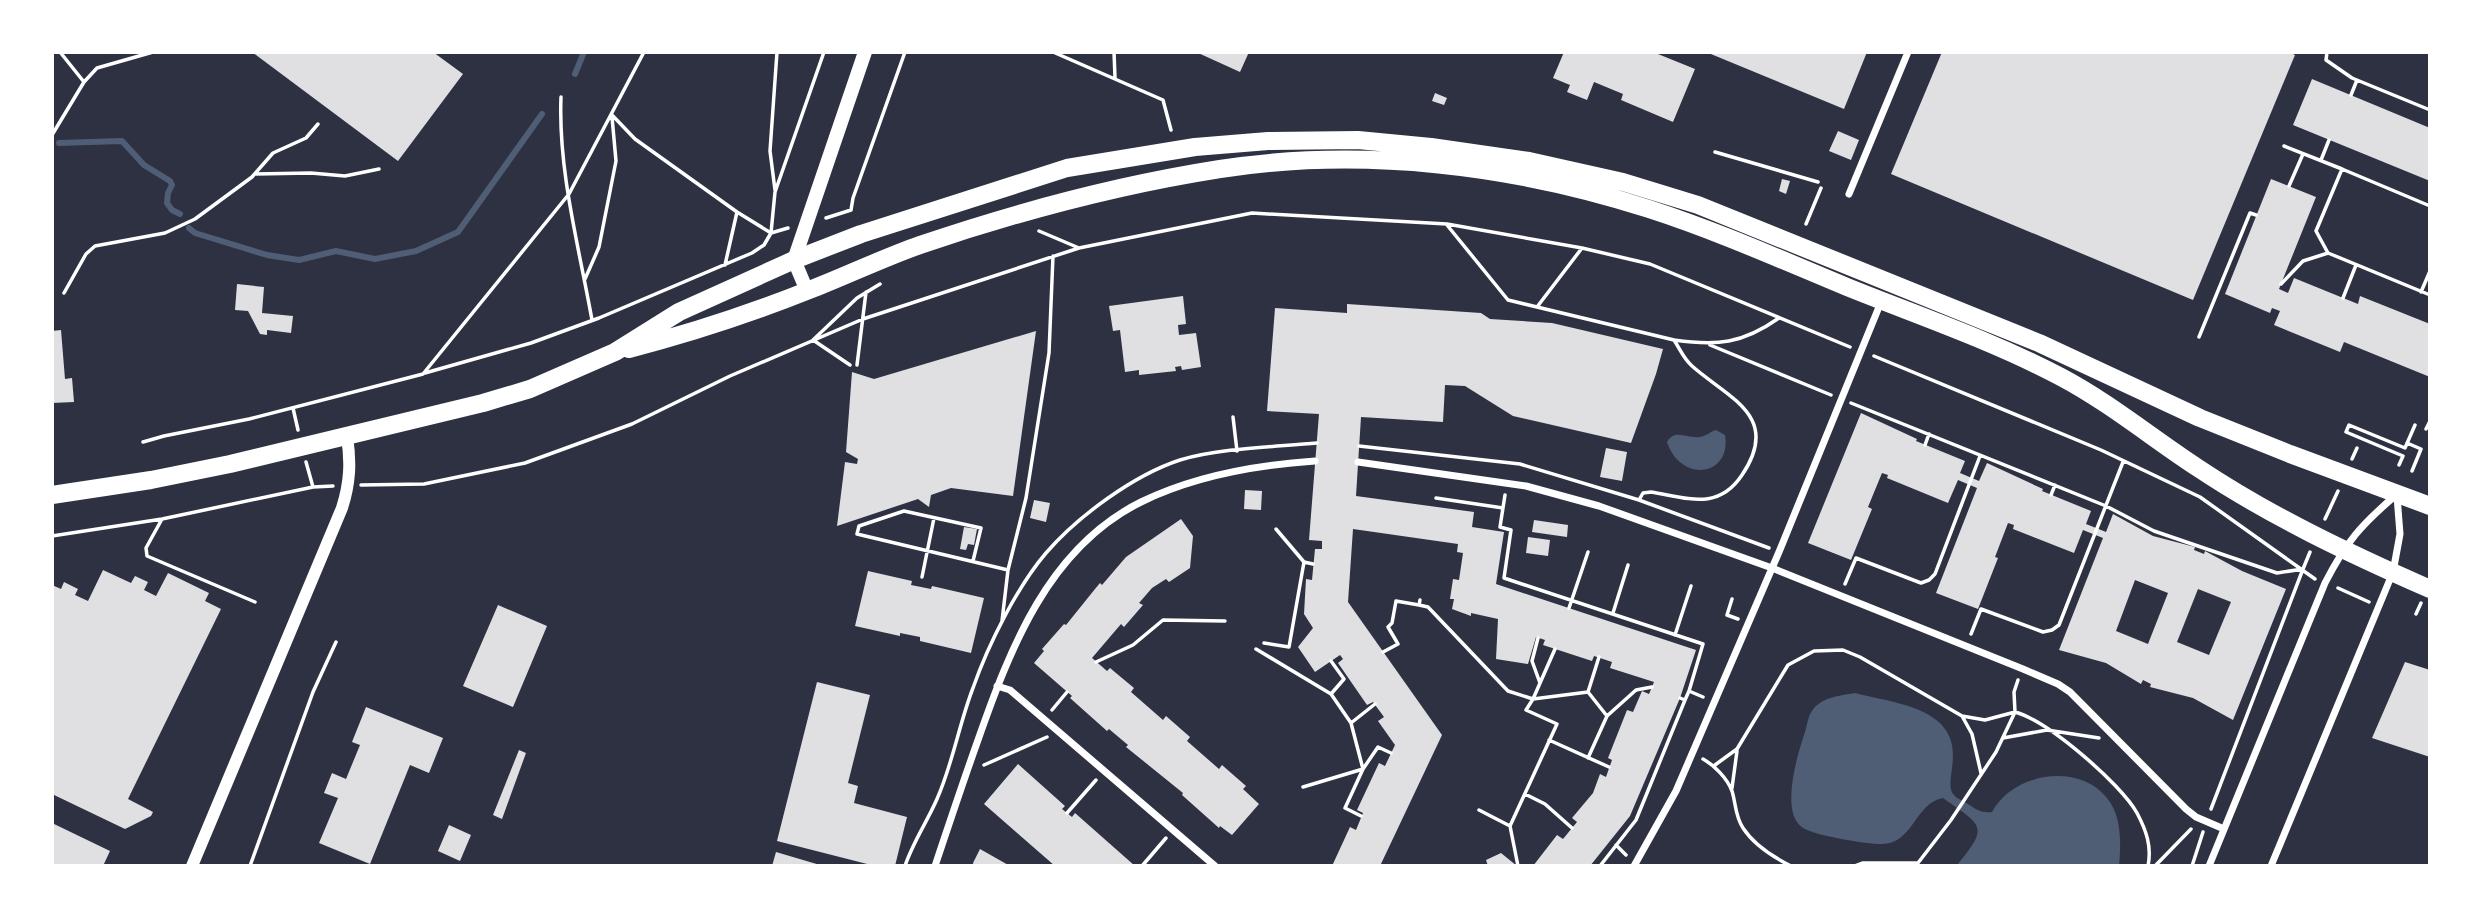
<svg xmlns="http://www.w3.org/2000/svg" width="2482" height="918" viewBox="0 0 2482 918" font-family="'PT Sans',sans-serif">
<rect width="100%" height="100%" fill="#2d3142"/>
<!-- water -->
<path fill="#4f5d75" d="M1716,430L1725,435C1732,476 1681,484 1667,442C1675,428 1687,439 1700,437C1706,436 1710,432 1716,430Z
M1855,693C1881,700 1921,704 1941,724C1966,751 1942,783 1954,795C1957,799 1964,801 1968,804C1977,810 1981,813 1992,812C2013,773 2078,762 2107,798C2122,816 2121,844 2119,866L1957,865C1990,825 1982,826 1943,798C1915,803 1913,844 1882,844C1865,844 1817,836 1803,828C1779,813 1798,753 1805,732C1807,726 1808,716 1812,711C1821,697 1839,696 1855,693Z"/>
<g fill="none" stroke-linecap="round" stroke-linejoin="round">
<!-- stream -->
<path stroke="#4f5d75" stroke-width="6" d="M575,74L584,52
M59,143L122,141L144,165L170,181L172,185L168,193L167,203L172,210L180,214
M189,228L195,233L267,255L299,260L336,251L375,259L416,251L458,232L542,114"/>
</g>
<!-- building -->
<path fill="#e0e0e3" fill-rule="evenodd" d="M252,52H433L463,74L398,161Z
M1196,52H1249L1240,72Z
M1564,52H1653L1695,69L1673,122L1621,100L1623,94L1594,82L1587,100L1567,92L1570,85L1553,78Z
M1706,52H1867L1844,109Z
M1942,52H2289L2295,55L2193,300L1891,174Z
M2312,79L2430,128V181L2293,125Z
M1435,93L1447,98L1444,105L1432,101Z
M1838,131L1859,140L1851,160L1829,151Z
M1782,179L1790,181L1786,194L1779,191Z
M2271,179L2316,197L2279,289L2288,293L2294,278L2358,304L2360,296L2430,324V377L2344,342L2340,352L2274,325L2280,311L2272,308L2270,313L2225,294Z
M237,284L264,287L262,313L293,316L291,333L267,330V335L260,334L248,311L235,310Z
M1183,296L1186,324L1178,325L1179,335L1196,333L1201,367L1182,370L1181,366L1175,367L1176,371L1139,375V370L1125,372L1120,330L1113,331L1109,306Z
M1347,304L1481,313L1490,319L1552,323L1663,349L1656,374L1631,443L1513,416L1465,386L1445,385L1443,422L1361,417L1356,496L1474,512L1472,527L1504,532L1496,584L1696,650L1680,698L1630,816L1590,866H1533L1557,835L1563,839L1577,822L1572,818L1593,793L1600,774L1606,777L1612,760L1608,758L1627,710L1633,712L1642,691L1649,694L1654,682L1610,668L1612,662L1594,656L1592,661L1543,645L1545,640L1536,637L1528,664L1496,659L1498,619L1471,613V616L1452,609L1454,599H1450L1453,579L1459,580L1463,553L1457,552L1458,544L1353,529L1348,602L1442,735L1380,866H1332L1350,827L1356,830L1363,813L1357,810L1379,763L1385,766L1395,745L1378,721L1384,717L1373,702L1367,705L1338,663L1343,659L1340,655L1315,672L1298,647L1313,628L1304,614L1306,579L1312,580L1315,549H1322V541L1309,540L1319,414L1267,411L1275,308L1347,313Z
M61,330L65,379L72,378L74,402L52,403V331Z
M1036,331L1013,496L951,488L931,495L929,507L918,499L837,526L845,462L857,464L858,459L846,452L852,372L874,379Z
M1861,413L1917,439L1916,441L1965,461L1960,473L1979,481L1987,463L2043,489L2042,491L2091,511L2086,524L2106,532L2113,514L2153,536L2195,547L2194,550L2204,554L2205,551L2242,571L2286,589L2233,720L2193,698L2150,687L2151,684L2143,680L2141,684L2106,663L2059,650L2103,538L2083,530L2074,553L2013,529L2014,525L2008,523L1995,557L1998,558L1978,609L1936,593L1977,488L1958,480L1948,503L1887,478L1888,475L1882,473L1868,507L1872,509L1851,560L1808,543ZM2135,580L2168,593L2148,644L2116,631ZM2198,589L2231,602L2209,655L2177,642Z
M1606,448L1627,452L1622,481L1600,477Z
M1245,490L1262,491L1261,510L1244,509Z
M1034,500L1050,503L1046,522L1030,518Z
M1181,519L1193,536L1190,568L1169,582L1166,579L1152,588L1139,603L1143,605L1124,627L1121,624L1092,658L1107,671L1110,668L1134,688L1131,692L1163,720L1166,716L1190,737L1187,741L1219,769L1222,765L1246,786L1243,789L1259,804L1232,835L1220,826L1219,828L1182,795L1183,793L1126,747L1128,745L1109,729L1107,731L1070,698L1072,696L1034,663L1044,651L1042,649L1064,624L1066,625L1095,589L1100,583L1102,585L1126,557Z
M1534,520L1568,525L1567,537L1532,532Z
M964,527L977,529L974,545L968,544L966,550L960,549Z
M1528,537L1550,540L1548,556L1526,553Z
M103,570L131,583L135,576L148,582L144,590L156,596L168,573L209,593L205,601L221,609L128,799L153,812L151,816L125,829L52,794V585L61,589L64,582L78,589L75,595L88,601Z
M868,571L912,581L911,585L931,589L932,586L984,598L971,653L920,641V637L900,633V636L855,626Z
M498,605L547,626L513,707L463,686Z
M2405,662L2430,670V757L2372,738Z
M817,682L870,695L848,783L858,786L854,803L907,817L895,866H875L777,841Z
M366,707L443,738L429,773L410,765L370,864L319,843L338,798L324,793L332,773L346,779L360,745L352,742Z
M519,750L526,753L502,819L493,815Z
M1018,764L1065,806L1062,809L1072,817L1075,813L1135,866H1055L984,804Z
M52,823L110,851L103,866H52Z
M449,825L471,835L460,861L438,851Z
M980,849L1010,866H974L973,863Z
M776,852L820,865V866H772Z
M1501,853L1517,866H1488L1486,860Z"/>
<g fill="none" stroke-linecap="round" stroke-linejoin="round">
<!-- path -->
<path stroke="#fff" stroke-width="3.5" d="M60,52L84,82
M1053,52L1163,100L1171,130
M1114,52L1115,78
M2327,52L2326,60L2352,78L2430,110
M2351,95L2357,80
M561,97C558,171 579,247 592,320
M612,115L635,139L737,212L771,233L775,192L824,52
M52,135L84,82L97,68L153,52
M2284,146L2342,169
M1715,152L1818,182
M2321,160L2329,140
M255,174L311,173L345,176L379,169
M2289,186L2303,154
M775,190L770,151L777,52
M2430,206L2342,169L2316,231L2328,253L2430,295
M851,210L853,198L905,52
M826,218L851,210
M1806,224L1821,188
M1447,225L1508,300L1674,340C1680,349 1683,358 1692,366C1728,398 1782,416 1742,475C1718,511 1688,498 1651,492L1643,493L1639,500
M1039,231L1079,248
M725,265L737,212
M585,279L599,247L616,161L612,117
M2281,284L2303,261L2328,253
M2421,292L2430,271
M64,293L86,254L95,246L165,233L195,219L252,177L273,153L306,138L318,124
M2343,298L2356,265
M1537,307L1582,248
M2199,337L2250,213L2256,215
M1674,340C1717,346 1742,344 1779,318
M1710,345L1831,395
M1874,356L2101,450L2200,497L2315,579
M850,365L813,340L857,298L880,284
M857,365L866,292
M425,373L531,343L599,318L752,253L764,245L771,233L788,228
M1851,403L2106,506L2154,531L2277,573L2303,569L2310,552
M293,408L298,430
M1233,417L1237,451
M2426,429L2430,421
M143,442L164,436L249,419L423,374L569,194L644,52
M2407,443L2421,449L2412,471
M1925,445L1929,434
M1359,446L1520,464L1639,500L1769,548
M2352,459L2357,448
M306,462L313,487
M2399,465L2403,456L2346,432L2349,425L2405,448L2415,425
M361,485L424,484L525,463L632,424L730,376L863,319L1079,248L1252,213L1447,224L1582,248L1650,264L1850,347
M1505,495L1500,527L1511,530L1504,578L1703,644L1689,691
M2051,495L2055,485
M1436,498L1503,508
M162,519L146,548L147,556L255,602
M2325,519L2338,491
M1276,529L1304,562
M52,536L162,519L313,487L333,486
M973,561L981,528L904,511L859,526L857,534L1008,570
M922,577L934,518
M1845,584L1856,558L1921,583L1929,580L1935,574L1980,456
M2338,588L2369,602
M1732,599L1727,615L1738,619
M1420,600L1419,605L1428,607L1508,691L1533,699L1555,649
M1569,608L1588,552
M1613,613L1628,565
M2416,614L2421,603
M1002,621L1008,570L1026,498L1049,353L1053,256
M1971,634L1981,609L2043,632L2052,630L2059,625L2123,462
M1675,635L1691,586
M1538,638L1532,661L1540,683
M1264,643L1289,647L1304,562L1313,564
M1256,649L1331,694L1351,723L1363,769L1345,808L1361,816
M1383,652L1398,644L1388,627L1392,623L1396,601L1419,605
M1096,662L1133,645L1163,620L1225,621
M1588,692L1599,657
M1331,694L1344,679L1331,661
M1680,698L1685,700L1689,691L1703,697
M1052,710L1067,692
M1962,716L1972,734L1981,773
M1351,723L1375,704
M2003,738L2047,730L2099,738
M1549,740L1609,767
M1588,758L1607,716
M1703,759C1714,765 1727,778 1732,791C1736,804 1735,816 1743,828C1754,845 1773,857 1791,866
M984,765L1047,737
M1715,765L1737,749L1788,665L1814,651L1843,650L1860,657L1962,716L1985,720L2015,712C2048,721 2120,783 2137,813C2146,830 2152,846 2148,866
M1303,787L1363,769L1378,747L1391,753
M1732,788L1737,751
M1525,794L1545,804L1572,828
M2211,809L2303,569
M1479,810L1510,826L1557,724L1526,710L1533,699L1588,692L1607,716L1636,690L1652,687
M1067,813L1096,780
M1510,826L1518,866
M1616,845L1626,855
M250,866L313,692L336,642
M905,866C913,842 927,822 937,799C953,763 959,724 973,688C988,645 1017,587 1046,553C1078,516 1134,475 1180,460C1220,448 1274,447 1317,443
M1142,866L1166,838
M1600,866L1636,820L1685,700
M1855,866L1863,863H1918
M1918,866V863L1951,820L1996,752L2015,712L2014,692L2018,680
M2155,866L2191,829
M2192,866L2203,832"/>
<!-- minor -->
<path stroke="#fff" stroke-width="7" d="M1849,194L1908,52
M1358,462L1526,486L1599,506L1772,568L2023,669L2058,684L2070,692L2186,809L2196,817L2224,829
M997,686L1010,690L1215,866
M935,866C949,824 963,782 978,740C1010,649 1048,548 1141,502C1194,476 1257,465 1315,461
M1634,866L1676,791L1779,552L1881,302
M2209,866L2325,583C2346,542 2361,525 2396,495
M2271,866L2393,572L2400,534L2397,496"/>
<!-- tertiary -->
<path stroke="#fff" stroke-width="12" d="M192,866L342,508C350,483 351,462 347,437"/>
<!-- secondary -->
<path stroke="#fff" stroke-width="14" d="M807,291L794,260L865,52"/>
<!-- primary -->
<path stroke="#fff" stroke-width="18" d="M629,349C691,333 752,313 812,289C848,275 883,258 920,245C1017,212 1118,185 1220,169C1362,147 1512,165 1649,209C1717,231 1782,260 1847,287C1919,316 1993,341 2061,377C2110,403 2152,438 2198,468C2270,516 2350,554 2430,589
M52,495L151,480L230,464L483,403L530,389L615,352L679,312L794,260L861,234L1067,168L1195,147L1268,141L1358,140L1431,147L1529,161L1623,182L1698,205L2039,343L2200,418L2290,454L2430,506"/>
</g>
<!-- border -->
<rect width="2482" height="918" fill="none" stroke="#ffffff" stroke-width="108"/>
</svg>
